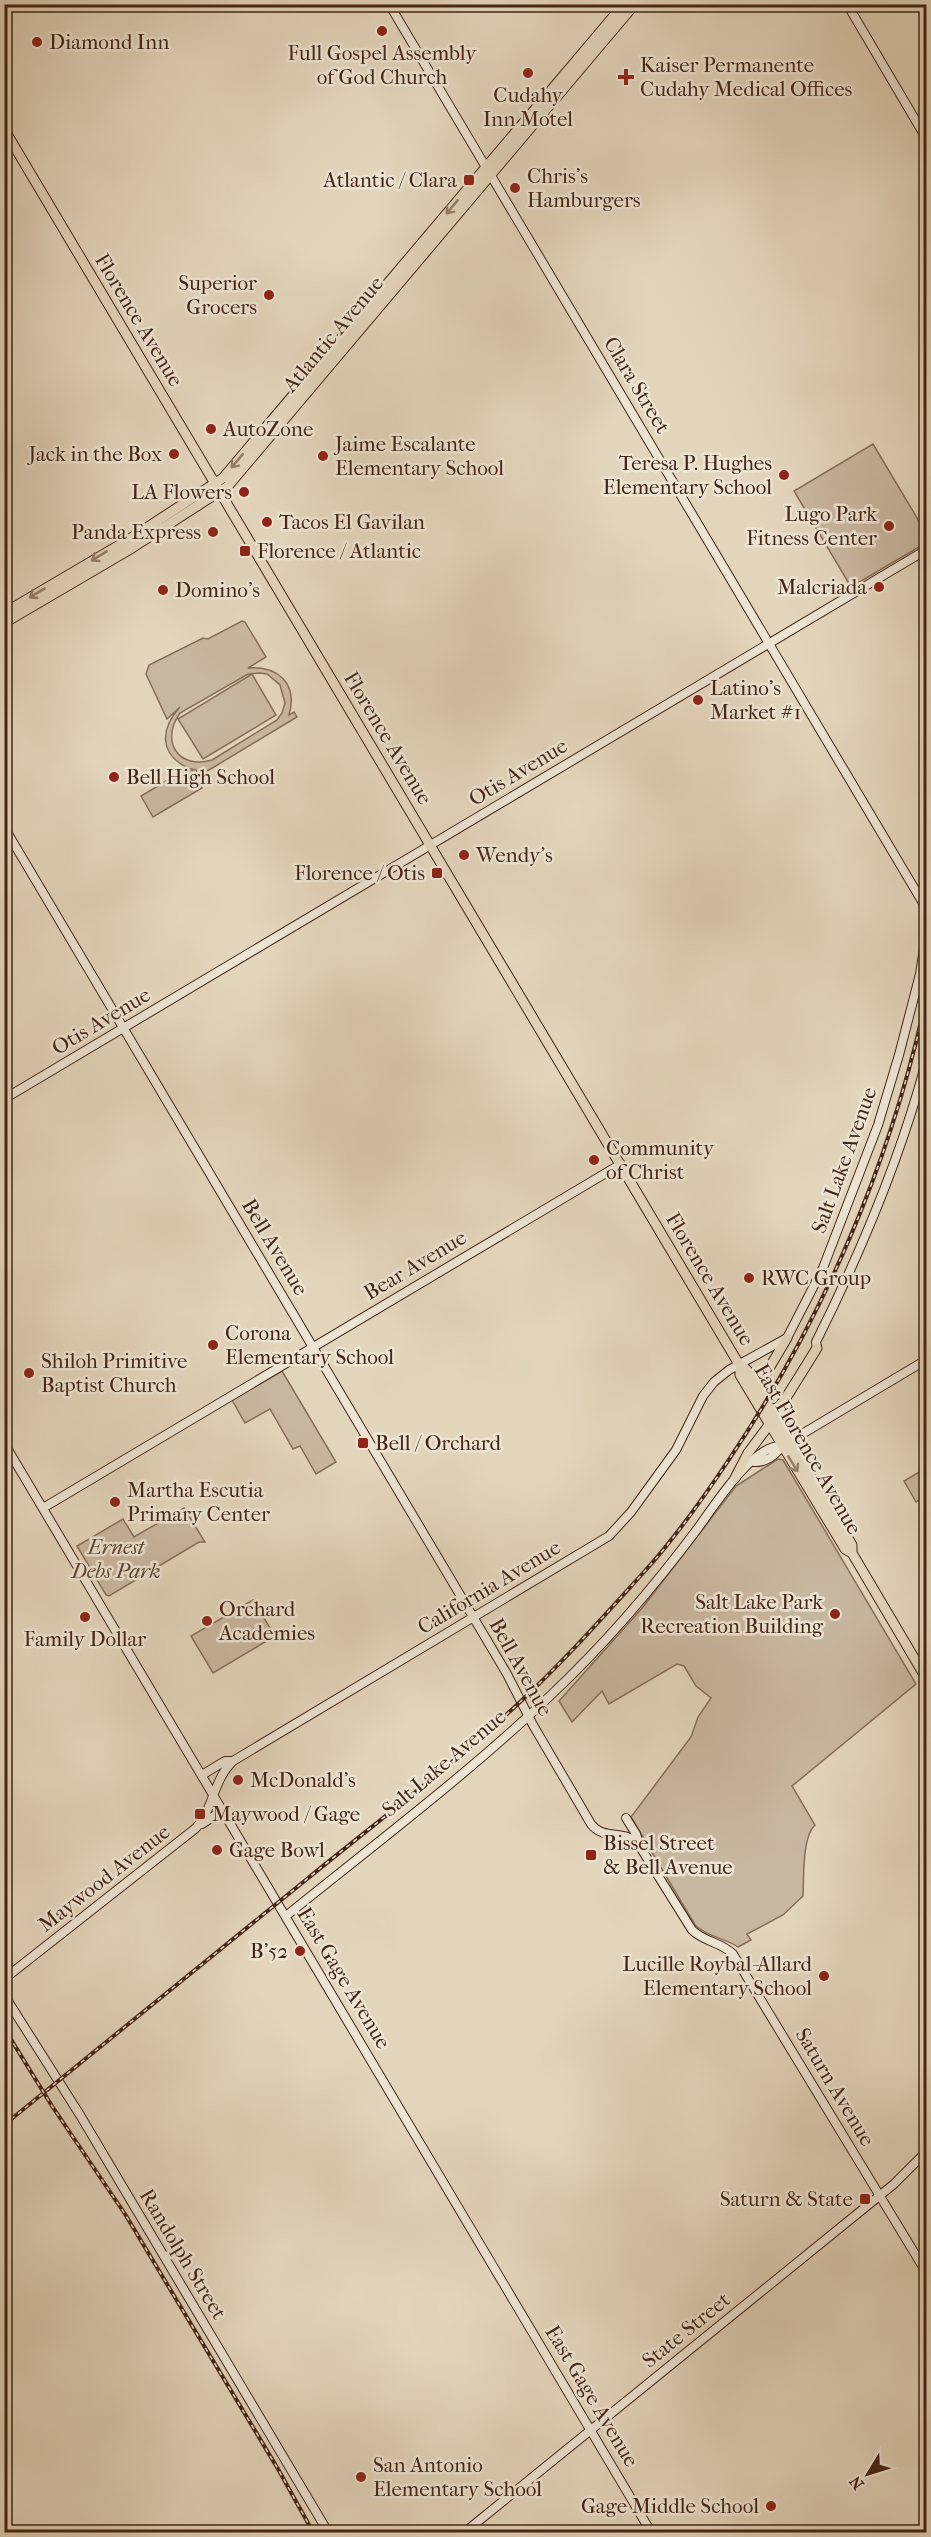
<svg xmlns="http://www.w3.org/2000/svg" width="931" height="2537" viewBox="0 0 931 2537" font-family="'IM FELL French Canon',serif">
<rect width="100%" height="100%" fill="#e3d5bc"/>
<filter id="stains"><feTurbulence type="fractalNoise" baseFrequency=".00333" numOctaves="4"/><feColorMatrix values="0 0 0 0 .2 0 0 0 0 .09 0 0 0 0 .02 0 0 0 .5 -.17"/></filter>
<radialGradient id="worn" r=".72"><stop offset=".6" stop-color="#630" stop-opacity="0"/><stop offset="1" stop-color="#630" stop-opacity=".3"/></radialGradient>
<!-- green -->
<path fill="#c8b7a0" stroke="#866e5a" stroke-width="1.5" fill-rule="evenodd" d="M873,444L926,533V543L851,587L794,491Z
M242,621L245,622L266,657L248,668C278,666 298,683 289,715L294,712L297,717L199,776L196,770L191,769L202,788L153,817L141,796L188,768C159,754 160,729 180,707L167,719L146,674L149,665L203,638L208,639ZM260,673L267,674L280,685L285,703L282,713L277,720L212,760C178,770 160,741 180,713L248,674Z
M252,674L276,715L203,759L178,719Z
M282,1371L336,1462L316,1474L300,1446L293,1449L270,1409L245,1423L232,1400Z
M778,1459L783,1460L916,1684L792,1786L815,1825C802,1837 804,1877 803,1896L783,1915L747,1934L751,1940L738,1947C725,1938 707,1937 695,1925L631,1817L691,1737L698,1717L711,1698L696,1686L684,1666L677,1664L609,1704L602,1691L572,1722L559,1701L643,1607L736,1486Z
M926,1468V1496L916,1502L904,1481Z
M184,1508L205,1542H199L109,1596L106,1595L77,1546L123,1519L134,1537Z
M253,1600L275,1636L213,1673L191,1636Z"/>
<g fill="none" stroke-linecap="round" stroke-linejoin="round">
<defs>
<path id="secondary" d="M389,4L926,908
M847,4L926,138
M4,827L507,1674L533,1725L591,1824C603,1840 622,1830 637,1842L692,1930C704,1942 721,1942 733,1954L926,2272
M4,1099L926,550
M817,1348L816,1342C861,1252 900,1160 926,1062
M4,1443L651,2532
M754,1462C765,1463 776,1455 782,1446L926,1360
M43,1508L621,1164
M202,1775L225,1761H233
M626,1818L636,1834L639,1844
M202,1824L223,1810
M286,1916C375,1844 468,1774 551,1695C604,1645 654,1587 698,1528C714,1506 754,1443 782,1446
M4,1979L196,1828C214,1808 213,1780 233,1761L609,1536L631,1512L676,1450L703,1396L714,1382L729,1370L787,1338L823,1268L878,1125L899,1055L920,974L926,935
M4,1995L80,2115L328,2532
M465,2532L894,2184L926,2152"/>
<path id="primary" d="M4,129L737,1361L748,1371L852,1545V1553
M4,613L128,540L223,478L624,4
M4,623L132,548L228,486L635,4
M740,1365V1375L845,1549L852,1553L926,1678
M758,1387L787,1338
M773,1412L784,1401L817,1348
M735,1478L748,1453L769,1425"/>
</defs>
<!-- secondary casing -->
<use href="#secondary" stroke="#442515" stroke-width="10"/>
<!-- primary casing -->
<use href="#primary" stroke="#442515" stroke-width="11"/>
<!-- secondary -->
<use href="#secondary" stroke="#ede4d3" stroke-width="8"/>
<!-- primary -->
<use href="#primary" stroke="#e3d5bc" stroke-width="9"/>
<defs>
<path id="rail" d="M4,2028L52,2106L125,2214L278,2469L313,2532
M4,2125C105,2043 206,1961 307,1879C378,1821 453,1765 520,1702C564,1661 604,1616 644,1572C676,1537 704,1497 730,1458C823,1319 891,1163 926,999
M154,2532L156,2529"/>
</defs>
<!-- rail casing -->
<use href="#rail" stroke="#442515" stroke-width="4"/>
<!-- rail -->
<use href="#rail" stroke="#ede4d3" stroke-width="1.5" stroke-dasharray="4.5" stroke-linecap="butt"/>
</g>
<!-- one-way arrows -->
<defs><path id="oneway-shaft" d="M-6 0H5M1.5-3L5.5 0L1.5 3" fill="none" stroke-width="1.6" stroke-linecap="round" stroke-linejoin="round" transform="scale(1.5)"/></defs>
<g stroke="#947d68">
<use href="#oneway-shaft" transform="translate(452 207) rotate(130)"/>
<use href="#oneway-shaft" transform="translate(237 461) rotate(130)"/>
<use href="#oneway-shaft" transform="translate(99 556) rotate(149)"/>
<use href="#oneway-shaft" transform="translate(37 593) rotate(149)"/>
<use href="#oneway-shaft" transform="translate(793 1464) rotate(59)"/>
</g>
<!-- markers -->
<g fill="#8f2418" stroke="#ede4d3" stroke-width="2">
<circle cx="382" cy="31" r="6"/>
<circle cx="37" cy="42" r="6"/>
<circle cx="528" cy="73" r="6"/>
<path d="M623 68h6v6h6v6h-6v6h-6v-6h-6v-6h6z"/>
<rect x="463" y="174" width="12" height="12" rx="3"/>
<circle cx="515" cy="188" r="6"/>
<circle cx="269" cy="295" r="6"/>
<circle cx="211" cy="429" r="6"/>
<circle cx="174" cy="454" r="6"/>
<circle cx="323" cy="456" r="6"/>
<circle cx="784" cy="475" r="6"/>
<circle cx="244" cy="492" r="6"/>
<circle cx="267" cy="522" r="6"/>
<circle cx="889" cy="526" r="6"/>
<circle cx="213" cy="532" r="6"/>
<rect x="239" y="545" width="12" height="12" rx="3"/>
<circle cx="879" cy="587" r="6"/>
<circle cx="163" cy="590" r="6"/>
<circle cx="698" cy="700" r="6"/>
<circle cx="114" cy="777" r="6"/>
<circle cx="464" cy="855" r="6"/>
<rect x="431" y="867" width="12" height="12" rx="3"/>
<circle cx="594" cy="1160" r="6"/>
<circle cx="749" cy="1278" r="6"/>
<circle cx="213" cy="1345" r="6"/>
<circle cx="29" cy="1373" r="6"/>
<rect x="357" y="1437" width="12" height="12" rx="3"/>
<circle cx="115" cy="1502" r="6"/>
<circle cx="835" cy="1614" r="6"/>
<circle cx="85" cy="1617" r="6"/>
<circle cx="207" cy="1621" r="6"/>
<circle cx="238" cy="1780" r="6"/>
<rect x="194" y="1808" width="12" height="12" rx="3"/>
<circle cx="217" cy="1850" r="6"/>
<rect x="585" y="1849" width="12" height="12" rx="3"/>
<circle cx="300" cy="1951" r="6"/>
<circle cx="824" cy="1976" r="6"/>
<rect x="859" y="2193" width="12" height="12" rx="3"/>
<circle cx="361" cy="2477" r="6"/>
<circle cx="771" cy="2506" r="6"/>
</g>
<g text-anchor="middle" stroke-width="5" stroke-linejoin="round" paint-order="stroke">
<!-- poi labels -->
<g font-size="21" fill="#442515" stroke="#ede4d3" text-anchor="start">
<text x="49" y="49">Diamond Inn</text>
<text x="382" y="60" text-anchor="middle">Full Gospel Assembly<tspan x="382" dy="24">of God Church</tspan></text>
<text x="640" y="72">Kaiser Permanente<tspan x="640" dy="24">Cudahy Medical Offices</tspan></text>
<text x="528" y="102" text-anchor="middle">Cudahy<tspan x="528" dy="24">Inn Motel</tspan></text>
<text x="527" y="183">Chris's<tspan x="527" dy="24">Hamburgers</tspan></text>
<text x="457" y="187" text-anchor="end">Atlantic / Clara</text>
<text x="257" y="290" text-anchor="end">Superior<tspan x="257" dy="24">Grocers</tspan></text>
<text x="223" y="436">AutoZone</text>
<text x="335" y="451">Jaime Escalante<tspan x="335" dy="24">Elementary School</tspan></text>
<text x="162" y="461" text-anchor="end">Jack in the Box</text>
<text x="772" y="470" text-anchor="end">Teresa P. Hughes<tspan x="772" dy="24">Elementary School</tspan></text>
<text x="232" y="499" text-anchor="end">LA Flowers</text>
<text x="877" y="521" text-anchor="end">Lugo Park<tspan x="877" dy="24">Fitness Center</tspan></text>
<text x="279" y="529">Tacos El Gavilan</text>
<text x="201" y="539" text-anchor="end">Panda Express</text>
<text x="257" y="558">Florence / Atlantic</text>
<text x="867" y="594" text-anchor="end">Malcriada</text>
<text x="175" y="597">Domino's</text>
<text x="710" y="695">Latino's<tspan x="710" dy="24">Market #1</tspan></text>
<text x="126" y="784">Bell High School</text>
<text x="476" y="862">Wendy's</text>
<text x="425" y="880" text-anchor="end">Florence / Otis</text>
<text x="606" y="1155">Community<tspan x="606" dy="24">of Christ</tspan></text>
<text x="761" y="1285">RWC Group</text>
<text x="225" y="1340">Corona<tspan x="225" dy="24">Elementary School</tspan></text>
<text x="41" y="1368">Shiloh Primitive<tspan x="41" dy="24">Baptist Church</tspan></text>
<text x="375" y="1450">Bell / Orchard</text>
<text x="127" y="1497">Martha Escutia<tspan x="127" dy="24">Primary Center</tspan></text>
<text x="823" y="1609" text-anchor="end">Salt Lake Park<tspan x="823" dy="24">Recreation Building</tspan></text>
<text x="219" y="1616">Orchard<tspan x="219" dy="24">Academies</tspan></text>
<text x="85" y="1646" text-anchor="middle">Family Dollar</text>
<text x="250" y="1787">McDonald's</text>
<text x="212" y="1821">Maywood / Gage</text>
<text x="603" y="1850">Bissel Street<tspan x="603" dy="24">&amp; Bell Avenue</tspan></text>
<text x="229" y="1857">Gage Bowl</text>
<text x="288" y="1958" text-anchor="end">B'52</text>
<text x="812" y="1971" text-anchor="end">Lucille Roybal-Allard<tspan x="812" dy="24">Elementary School</tspan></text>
<text x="853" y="2206" text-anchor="end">Saturn &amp; State</text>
<text x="373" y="2472">San Antonio<tspan x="373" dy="24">Elementary School</tspan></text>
<text x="759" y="2513" text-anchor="end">Gage Middle School</text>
</g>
<!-- street labels -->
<g font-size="21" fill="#442515" stroke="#ede4d3">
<text transform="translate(139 320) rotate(59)" y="7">Florence Avenue</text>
<text transform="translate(333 334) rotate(-50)" y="7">Atlantic Avenue</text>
<text transform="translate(637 385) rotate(59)" y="7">Clara Street</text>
<text transform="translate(388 738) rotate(59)" y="7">Florence Avenue</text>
<text transform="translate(518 772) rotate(-31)" y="7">Otis Avenue</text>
<text transform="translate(101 1021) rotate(-31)" y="7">Otis Avenue</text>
<text transform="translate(844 1160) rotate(-70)" y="7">Salt Lake Avenue</text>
<text transform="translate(275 1247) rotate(59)" y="7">Bell Avenue</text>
<text transform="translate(415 1265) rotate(-31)" y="7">Bear Avenue</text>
<text transform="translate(710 1279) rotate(59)" y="7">Florence Avenue</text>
<text transform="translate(808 1449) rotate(60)" y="7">East Florence Avenue</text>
<text transform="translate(489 1587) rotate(-31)" y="7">California Avenue</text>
<text transform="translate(521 1667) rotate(61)" y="7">Bell Avenue</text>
<text transform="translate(444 1763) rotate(-40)" y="7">Salt Lake Avenue</text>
<text transform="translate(104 1878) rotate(-38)" y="7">Maywood Avenue</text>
<text transform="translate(344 1978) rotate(59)" y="7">East Gage Avenue</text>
<text transform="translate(835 2087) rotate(59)" y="7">Saturn Avenue</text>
<text transform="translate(183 2254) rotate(59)" y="7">Randolph Street</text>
<text transform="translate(686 2330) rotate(-39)" y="7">State Street</text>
<text transform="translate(592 2396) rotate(59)" y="7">East Gage Avenue</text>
</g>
<!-- park labels -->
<g font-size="21" font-style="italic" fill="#5e4231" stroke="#ede4d3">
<text x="116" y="1554">Ernest<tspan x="116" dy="24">Debs Park</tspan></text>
</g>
</g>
<!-- margin -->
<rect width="931" height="2537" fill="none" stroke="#e3d5bc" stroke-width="24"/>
<rect x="6" y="6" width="919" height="2525" fill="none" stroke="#442515" stroke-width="3"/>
<rect x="12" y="12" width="907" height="2513" fill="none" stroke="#442515" stroke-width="1.5"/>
<!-- north arrow -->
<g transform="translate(868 2474) rotate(232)" stroke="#ede4d3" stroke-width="4.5" paint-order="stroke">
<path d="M0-4.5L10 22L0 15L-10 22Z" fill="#442515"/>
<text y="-9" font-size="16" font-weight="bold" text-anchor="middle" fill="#442515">N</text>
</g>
<rect width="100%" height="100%" filter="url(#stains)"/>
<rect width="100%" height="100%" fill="url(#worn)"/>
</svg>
